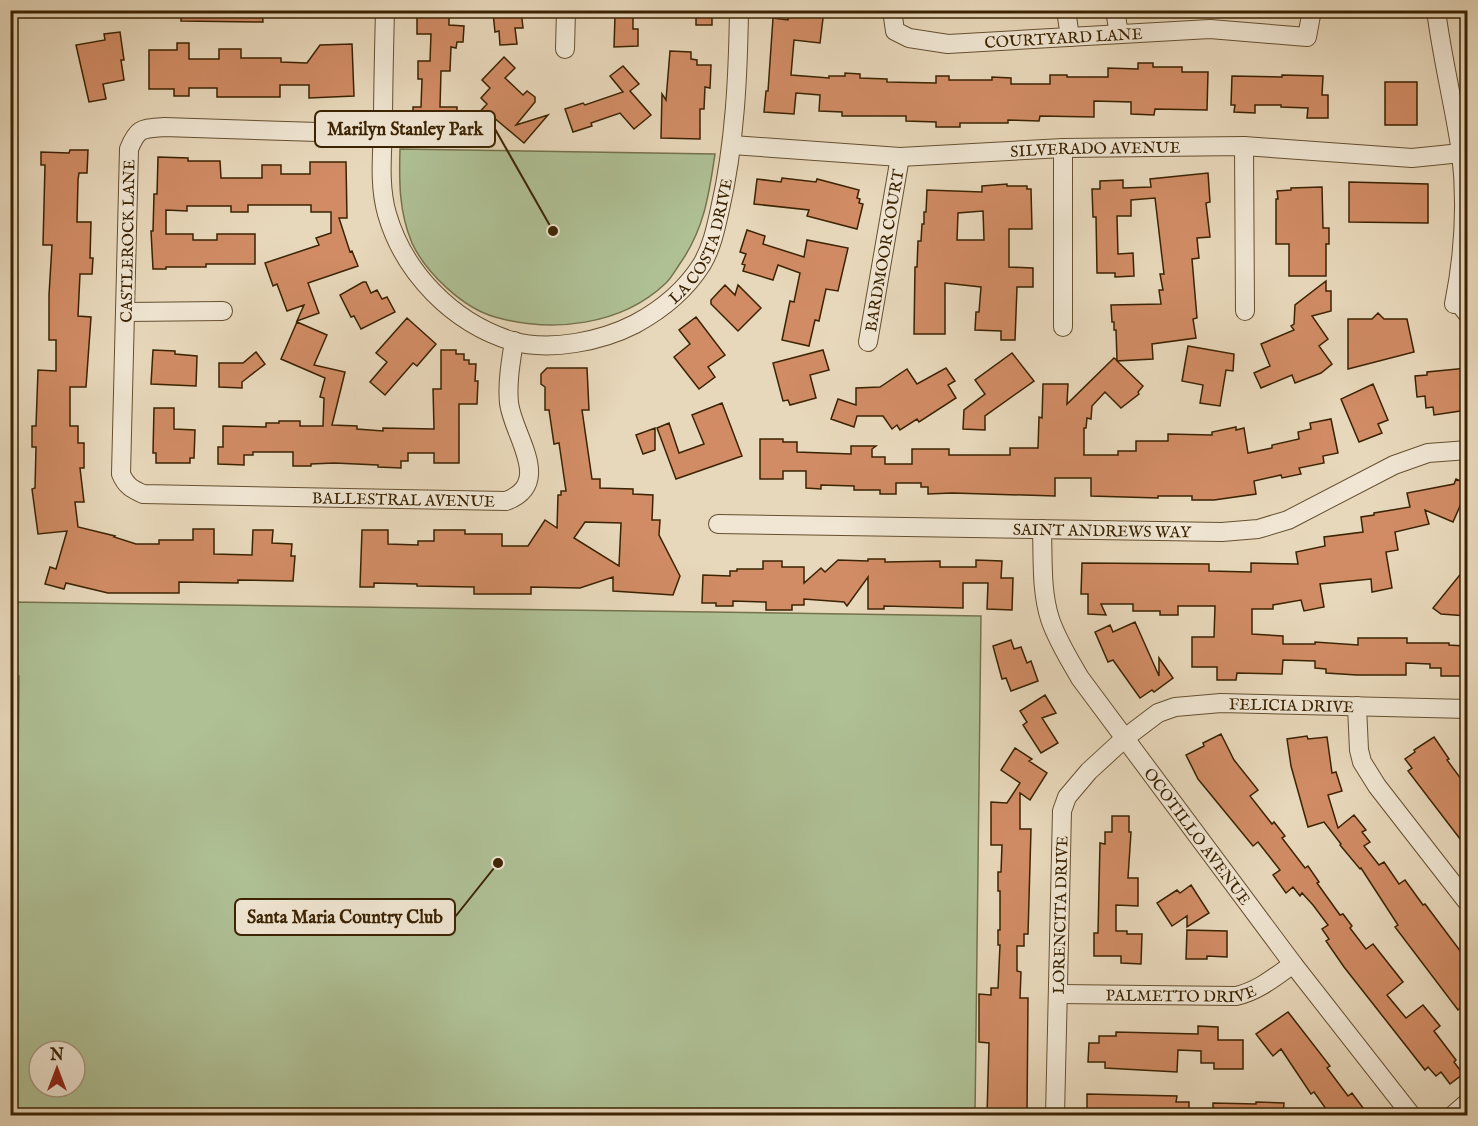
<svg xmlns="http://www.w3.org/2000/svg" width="1478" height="1126" viewBox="0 0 1478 1126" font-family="'IM FELL English',serif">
<rect width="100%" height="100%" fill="#e8d8bb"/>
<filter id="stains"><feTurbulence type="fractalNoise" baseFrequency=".00333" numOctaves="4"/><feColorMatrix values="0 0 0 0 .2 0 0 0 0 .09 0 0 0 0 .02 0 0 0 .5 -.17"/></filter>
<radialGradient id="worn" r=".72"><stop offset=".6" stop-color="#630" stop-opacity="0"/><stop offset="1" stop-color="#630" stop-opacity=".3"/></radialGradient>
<!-- green -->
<path fill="#afc095" stroke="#75724c" stroke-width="1.5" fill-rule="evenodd" d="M400,149L715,154C709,195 704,230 679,265C675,271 671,278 666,283C621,326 552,333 495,317C463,308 426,273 412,243C399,212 399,182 400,149Z
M11,602L981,616L975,1115H15L19,676H11ZM39,1051H75V1087H39Z"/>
<!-- building -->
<path fill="#d18c65" stroke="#3b2302" stroke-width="1.5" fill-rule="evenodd" d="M181,10H262L263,22L181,21Z
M521,10L523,28H515L517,44L500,45L499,31L495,32L493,13Z
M696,10H712V25H696Z
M789,10H824L820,43L794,40L791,75L829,78V76H845V73L860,74V78L887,79V82L936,83V76H949V80H992V77L1011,78V84H1050V75H1067V77H1108V68L1138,69V63H1153V67H1182V72H1208L1207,110L1155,109L1154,115L1131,114V102L1094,101V117L1040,116L1039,121L1008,120V123H960V127H936V122L906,121V116H842V112L819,111L820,95L796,93L794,114L764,112L766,91H768L773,18L788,20Z
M417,15L449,16V25L464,26L463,42H457L456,48L451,47L450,71H441L440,107H457V127H441L440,139H419V123H413V107H421L422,79H418V61H430L431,34H417Z
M633,15V29H638V46L614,47L615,16Z
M120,32L124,60H121L124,80L103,84L106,99L89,102L76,45L105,40L104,34Z
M177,43H189V59H219V49H241V58H281V62L307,63L320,45L352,44L354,96L309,98V85H280V97H217V88H189V96H174V89H149V50H177Z
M670,51L691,52V59L697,60V65H711L710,88L705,87L704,109H700V139L661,138L662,94L666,100Z
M504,57L515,68L505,78L523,95L527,91L535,97V102L516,125L548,115L524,143L493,117L483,127L474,118L487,104L481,98L490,88L482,80Z
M623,66L639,84L630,91L651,115L634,129L620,113L591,123L592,126L573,132L565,109L583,103L585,105L623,92L610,76Z
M1282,75L1323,76L1322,95H1328V118H1307L1308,108L1281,107V105H1255V113L1234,112L1235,105H1231L1232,76L1282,77Z
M1385,82H1417V125H1385Z
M70,150H88L87,173H79L78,180L77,222H91L90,258H93L92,274H80L78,316L91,317L86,387H70V426H78V443H84V468H80L84,502H75L78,527L115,536L114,537L136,544H159V540H193V529H214V554L252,555L253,530H273L272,543L292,544L291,556H295L293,581L238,580V583L179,582V593H108L66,583L64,589L45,584L50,567L56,569L67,531L38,534L32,489L35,488L36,447H32V426H36L38,370L56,371V340H49V295L52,245H43L45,165H41V152L69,153Z
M158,157L188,158V161H220L221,178H262V165H281V174H310V162H346L347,218H339L350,252L352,251L358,266L308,283L319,313L297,321L304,305L287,311L277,284L273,286L265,263L319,245L316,238L331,233V212H311V205H248V212H231V206H187V211L166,210V234H193V240H217V234H255V264H206V267H166V269H153L151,231H153L154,194H157Z
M1208,173L1210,202L1206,203L1210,237L1197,238L1199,258L1192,259L1197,318L1193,319L1196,338L1152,344L1153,359L1117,361L1143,386L1138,392L1139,394L1121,408L1105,392L1092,406L1091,419L1087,418L1086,428H1084V455H1118V451H1136V441H1168V434L1212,435V432L1236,427V430L1244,428L1248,453L1272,448V445L1299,439L1298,432L1311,429L1310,423L1331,419L1338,453L1323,456L1324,463L1299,468L1301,474L1282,478L1281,475L1254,481L1256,494L1214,500H1192V496H1158V498L1091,496V478H1055V496L952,493L928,494V487H921V483H896V494H880V490H854V486L821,485V489L806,488V471H783V479H760V439H783V442H797V452L851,454V446H876L872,449V457H885V464H912V449H949V455H1010V448H1038L1039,417L1042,418L1043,384H1068L1067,404L1114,358L1117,360L1116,330H1114V322H1112L1111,305L1161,304L1159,290H1163L1160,274H1164L1155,198L1131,200V216H1117L1118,254L1133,253L1134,276L1115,277V273H1097L1096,217H1093L1092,189H1100V181L1123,180V188L1151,187L1150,179Z
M782,178L816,182L817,179L859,190L857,198L860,199L859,203L863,204L857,229L807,216L809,210L754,204L757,179L781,182Z
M1349,182L1428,184V223L1349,222Z
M1007,184V186H1027V189H1031L1032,229H1009V267L1033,268V287H1017L1015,340H1001V331L975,330L976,312H979L981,287L945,283V334H914L915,267H917L918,241H921L922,224H924V212H926L927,190L982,192V186ZM983,211L984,240H957L958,213Z
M1322,187L1323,228H1329V244H1326V276H1289V244H1276V199H1278L1277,191L1291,190V188Z
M747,230L765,236L763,244L804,257L807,240L848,248L838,291L826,289L819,321L815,320L809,346L782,340L790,301L794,302L800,273L778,265L773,280L743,271L745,265L742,264L746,254L740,252Z
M1326,281V291H1331V311L1312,316L1328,339L1319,346L1332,364L1321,373L1295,383L1292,375L1261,388L1254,373L1270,366L1261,344L1294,330L1291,326L1294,324L1295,305Z
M363,282H366L371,293L377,290L382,299L387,297L395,312L361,329L354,316L351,317L340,295Z
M725,285L735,295L738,285L761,308L738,331L711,304V300Z
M1378,313L1384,319H1407L1414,352L1348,369V319H1372Z
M696,317L725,355L708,367L715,377L699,389L674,357L690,344L679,330Z
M407,318L436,344L417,366L413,363L385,395L370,382L387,362L376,353Z
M297,322L327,335L314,365L345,372L332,425L357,426V429L383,431V428L434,429L433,389H441V350H456V354H464V360H469V364H476L475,381H478L477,404H459V463H434V453H408V461H401V468L378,467V465L334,463L311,464V466H293V452H253V455H244V465L218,464V447H223V426L266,427V423H279V421H300V426H323L324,398L320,397L325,378L281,359Z
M1188,346L1234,354L1233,371L1226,370L1220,406L1200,403L1203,385L1182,381Z
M153,350L175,351V354L197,356L196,386L151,384Z
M823,350L829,370L810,375L816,398L790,405L788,400L783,401L773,363Z
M256,352L265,364L242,382V388L219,387V363H243Z
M1012,353L1034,381L985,416V430L963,429L964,410L985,394L975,380Z
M547,368H587L589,410H582L592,479H600V488L633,489V494L653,495L652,520H660L659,535L680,576L673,595L613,591V577L580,588L531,587V594H474V587L417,586V584L374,583V587H360L362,530H388V544L418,545V541H434V530H465V534H502V546H528L545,520L557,528L558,495H561V491H566L559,443L554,444L549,410H545V387L541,384V374ZM585,522L621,523L619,566L574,538Z
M946,368L955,381L948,385L956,398L919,422L917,419L900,430L897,425L892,429L883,416H857L854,427L831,419L838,399L856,405V388L880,387L907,369L917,384Z
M1467,368V410L1434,415L1433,407L1426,408L1425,396L1417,397L1415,376L1427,375V372Z
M1373,384L1388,420L1378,424L1382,433L1359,442L1341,399Z
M722,403L742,456L676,479L657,428L669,423L679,453L704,444L692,415Z
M154,408H174V429L195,430L194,458H190V463H156V453H153Z
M655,428V450L643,454L636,435Z
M1456,479L1467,484V490L1453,522L1425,510L1429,524L1395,532L1398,550L1386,552L1392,588L1372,592L1371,579L1320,584L1324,607L1304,611L1301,600L1273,605V609H1252V634L1283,636V644H1315V642L1358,645V638H1407V643H1449V645L1464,646L1463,676H1441V668H1430V664L1406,663V675H1357L1326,673V669L1315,668V661L1283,660L1282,674L1237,673L1236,680H1217V667H1192V637H1214L1215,606H1178V615H1160V611H1133V604H1101L1106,615L1088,614V594H1081L1082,563L1209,564V571L1251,572V563L1298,564L1296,552L1325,546L1324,537L1363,532L1361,517L1374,515V513L1410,507L1407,493L1454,484Z
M868,559H885V562L940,561V567H976V560L1002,561L1001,578H1013L1012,610L987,609L988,583H963V608L884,606V609H868V577L847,606L844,602L804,599V605H792V610H766V602L733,601V606H716V603H702L703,575L730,576V571H737V569H763V561H782V567H804V583L821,568L825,572L838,560L868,561Z
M1467,566V616L1441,614L1433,608Z
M1135,622L1159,676V658L1173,678L1154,692L1152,690L1140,698L1113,660L1108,662L1095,632L1110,625L1113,632Z
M1011,640L1014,649L1021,647L1027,663L1031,661L1038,681L1011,691L1006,678L1002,679L993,646Z
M1045,695L1056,713L1042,718L1058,743L1041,753L1023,725L1027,722L1020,711Z
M1221,734L1234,760L1258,790L1250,796L1272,824L1274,822L1285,836L1282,838L1305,868L1308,866L1319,882L1317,883L1340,915L1343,914L1352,926L1350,928L1366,949L1373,944L1403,982L1387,995L1406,1018L1423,1005L1440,1026L1434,1031L1456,1060L1454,1062L1463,1074L1450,1084L1441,1072L1436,1076L1428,1067L1425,1070L1344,967L1326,941L1329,939L1322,929L1328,925L1313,905L1302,893L1300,896L1293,887L1286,893L1273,875L1280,870L1258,842L1253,846L1198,779L1186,755L1204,746L1203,743Z
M1307,736L1308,739L1327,737L1332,773L1336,772L1342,791L1328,795L1338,828L1354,815L1366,830L1362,832L1370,842L1364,846L1379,865L1384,862L1399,884L1405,880L1423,905L1425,904L1467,960V1002L1458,1010L1395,927L1398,925L1361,868L1360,869L1340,845L1341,844L1324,822L1308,827L1291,766L1287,739Z
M1434,737L1449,759L1447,760L1467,787V848L1408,771L1412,768L1405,759L1415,752L1414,750Z
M1015,748L1032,759L1029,761L1047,773L1030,800L1020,793V829H1031L1028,934H1024V946H1017V971L1021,972L1020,998H1028L1027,1116H987L989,1043L979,1042V994L991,995V988H998L1000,945H998V930H1000V891H998V872H1001L1002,845H991V802L1007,803L1020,783L1001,770Z
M1112,816H1129V832H1131L1128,878H1138V906L1116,905V931H1127V934H1142L1141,964L1121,963V956H1094V933H1098L1100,843L1105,844V832H1112Z
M1191,885L1209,913L1187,927V916L1172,926L1157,903L1177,890L1180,893Z
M1187,930L1227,931V957L1207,956V959H1186Z
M1288,1012L1330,1066L1327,1068L1348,1096L1352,1093L1369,1116H1331L1314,1092L1311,1094L1281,1049L1273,1056L1256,1034Z
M1198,1026L1218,1027V1040H1243V1069H1214V1063H1201V1051L1178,1050L1177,1072L1105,1068V1062H1088L1089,1043H1099V1036H1116V1032L1198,1034Z
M1087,1094L1177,1096L1176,1102H1189V1116H1087Z
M1256,1102L1284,1103L1283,1116H1213V1103L1256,1104Z"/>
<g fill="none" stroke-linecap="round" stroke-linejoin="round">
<defs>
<path id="service" d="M1436,11H1468
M1454,304L1468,322"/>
<g id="minor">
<path id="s1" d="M385,10C384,50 383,89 383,128C382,157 379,186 387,214C404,273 453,323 512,341C550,352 602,341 635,324C663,309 685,291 702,264C712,247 716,227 720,209C735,144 738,76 739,10"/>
<path id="s2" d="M892,10L895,31L909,38L948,44L1210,29L1307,37L1312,10"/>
<path d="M1066,10L1070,37"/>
<path d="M1115,10L1119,34"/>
<path d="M1436,10C1442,58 1454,105 1461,152C1467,203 1464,254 1454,304"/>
<path d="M565,49L566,10"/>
<path id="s3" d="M382,134L164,127C142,129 138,127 129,149L121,474C126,486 132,489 143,494L506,501C554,483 513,436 509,403C507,382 511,361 514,341"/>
<path id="s4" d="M732,145L900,157L1063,148L1244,146L1412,158L1461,153"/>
<path d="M1244,146L1245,311"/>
<path d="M1063,148V327"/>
<path d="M126,312L223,311"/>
<path id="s5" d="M868,342L900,157"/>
<path id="s6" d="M718,524L1222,532L1258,529L1288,520L1394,465L1428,453L1468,450"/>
<path id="s7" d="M1042,529C1043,559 1041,591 1050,619C1057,640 1069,659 1080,678L1293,964L1412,1116"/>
<path d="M1357,706L1359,750L1362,762L1377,786L1468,903"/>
<path id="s8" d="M1059,994L1236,996C1258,991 1275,977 1293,964"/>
<path id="s9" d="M1055,1116L1062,811L1067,797L1089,771L1125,738L1158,713L1175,707L1221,703L1468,709"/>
<path d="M1452,1116L1468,1102"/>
</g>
</defs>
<!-- service casing -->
<use href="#service" stroke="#665030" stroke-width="11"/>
<!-- minor casing -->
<use href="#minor" stroke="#665030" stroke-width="20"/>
<!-- service -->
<use href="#service" stroke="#f0e6d3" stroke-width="9"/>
<!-- minor -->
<use href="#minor" stroke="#f0e6d3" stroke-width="18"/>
</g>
<g text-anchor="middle" stroke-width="4.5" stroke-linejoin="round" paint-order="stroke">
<!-- street labels -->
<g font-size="16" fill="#3b2302" stroke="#f0e6d3">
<text dy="6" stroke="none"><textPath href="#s2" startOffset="192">COURTYARD LANE</textPath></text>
<text dy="6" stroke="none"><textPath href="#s4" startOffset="364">SILVERADO AVENUE</textPath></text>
<text dy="6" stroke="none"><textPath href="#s1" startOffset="628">LA COSTA DRIVE</textPath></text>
<text transform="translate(127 241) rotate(-89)" y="6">CASTLEROCK LANE</text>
<text dy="6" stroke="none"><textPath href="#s5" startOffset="93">BARDMOOR COURT</textPath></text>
<text dy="6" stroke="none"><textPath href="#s3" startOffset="880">BALLESTRAL AVENUE</textPath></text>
<text dy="6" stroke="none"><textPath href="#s6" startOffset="384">SAINT ANDREWS WAY</textPath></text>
<text dy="6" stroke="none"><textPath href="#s9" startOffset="579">FELICIA DRIVE</textPath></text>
<text dy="6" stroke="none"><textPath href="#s7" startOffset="354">OCOTILLO AVENUE</textPath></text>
<text dy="6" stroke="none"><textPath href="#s9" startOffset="201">LORENCITA DRIVE</textPath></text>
<text dy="6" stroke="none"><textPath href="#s8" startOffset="122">PALMETTO DRIVE</textPath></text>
</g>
</g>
<!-- callouts -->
<path fill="none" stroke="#3b2302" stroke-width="2" d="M553 231L495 129M498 863L455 917"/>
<g fill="#3b2302" stroke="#f0e6d3" stroke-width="2">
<circle cx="553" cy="231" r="6"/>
<circle cx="498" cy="863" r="6"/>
</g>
<g fill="#f0e6d3" stroke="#3b2302" stroke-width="2">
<rect x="315" y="111" width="180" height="36" rx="6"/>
<rect x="235" y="899" width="220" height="36" rx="6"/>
</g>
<g font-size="18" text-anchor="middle" font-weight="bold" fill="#3b2302">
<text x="405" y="135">Marilyn Stanley Park</text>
<text x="345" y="923">Santa Maria Country Club</text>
</g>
<!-- margin -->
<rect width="1478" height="1126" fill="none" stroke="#e8d8bb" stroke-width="36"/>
<rect x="12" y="12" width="1454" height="1102" fill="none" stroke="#3b2302" stroke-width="3"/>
<rect x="18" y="18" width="1442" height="1090" fill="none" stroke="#3b2302" stroke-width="1.5"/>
<!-- north arrow -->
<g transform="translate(57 1069)"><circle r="28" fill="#f0e6d3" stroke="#a8987f" stroke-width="1.5"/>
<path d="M0-4.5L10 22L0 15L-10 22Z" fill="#8f2418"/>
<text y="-9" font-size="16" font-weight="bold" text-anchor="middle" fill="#3b2302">N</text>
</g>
<rect width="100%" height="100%" filter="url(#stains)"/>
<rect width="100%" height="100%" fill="url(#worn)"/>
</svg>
